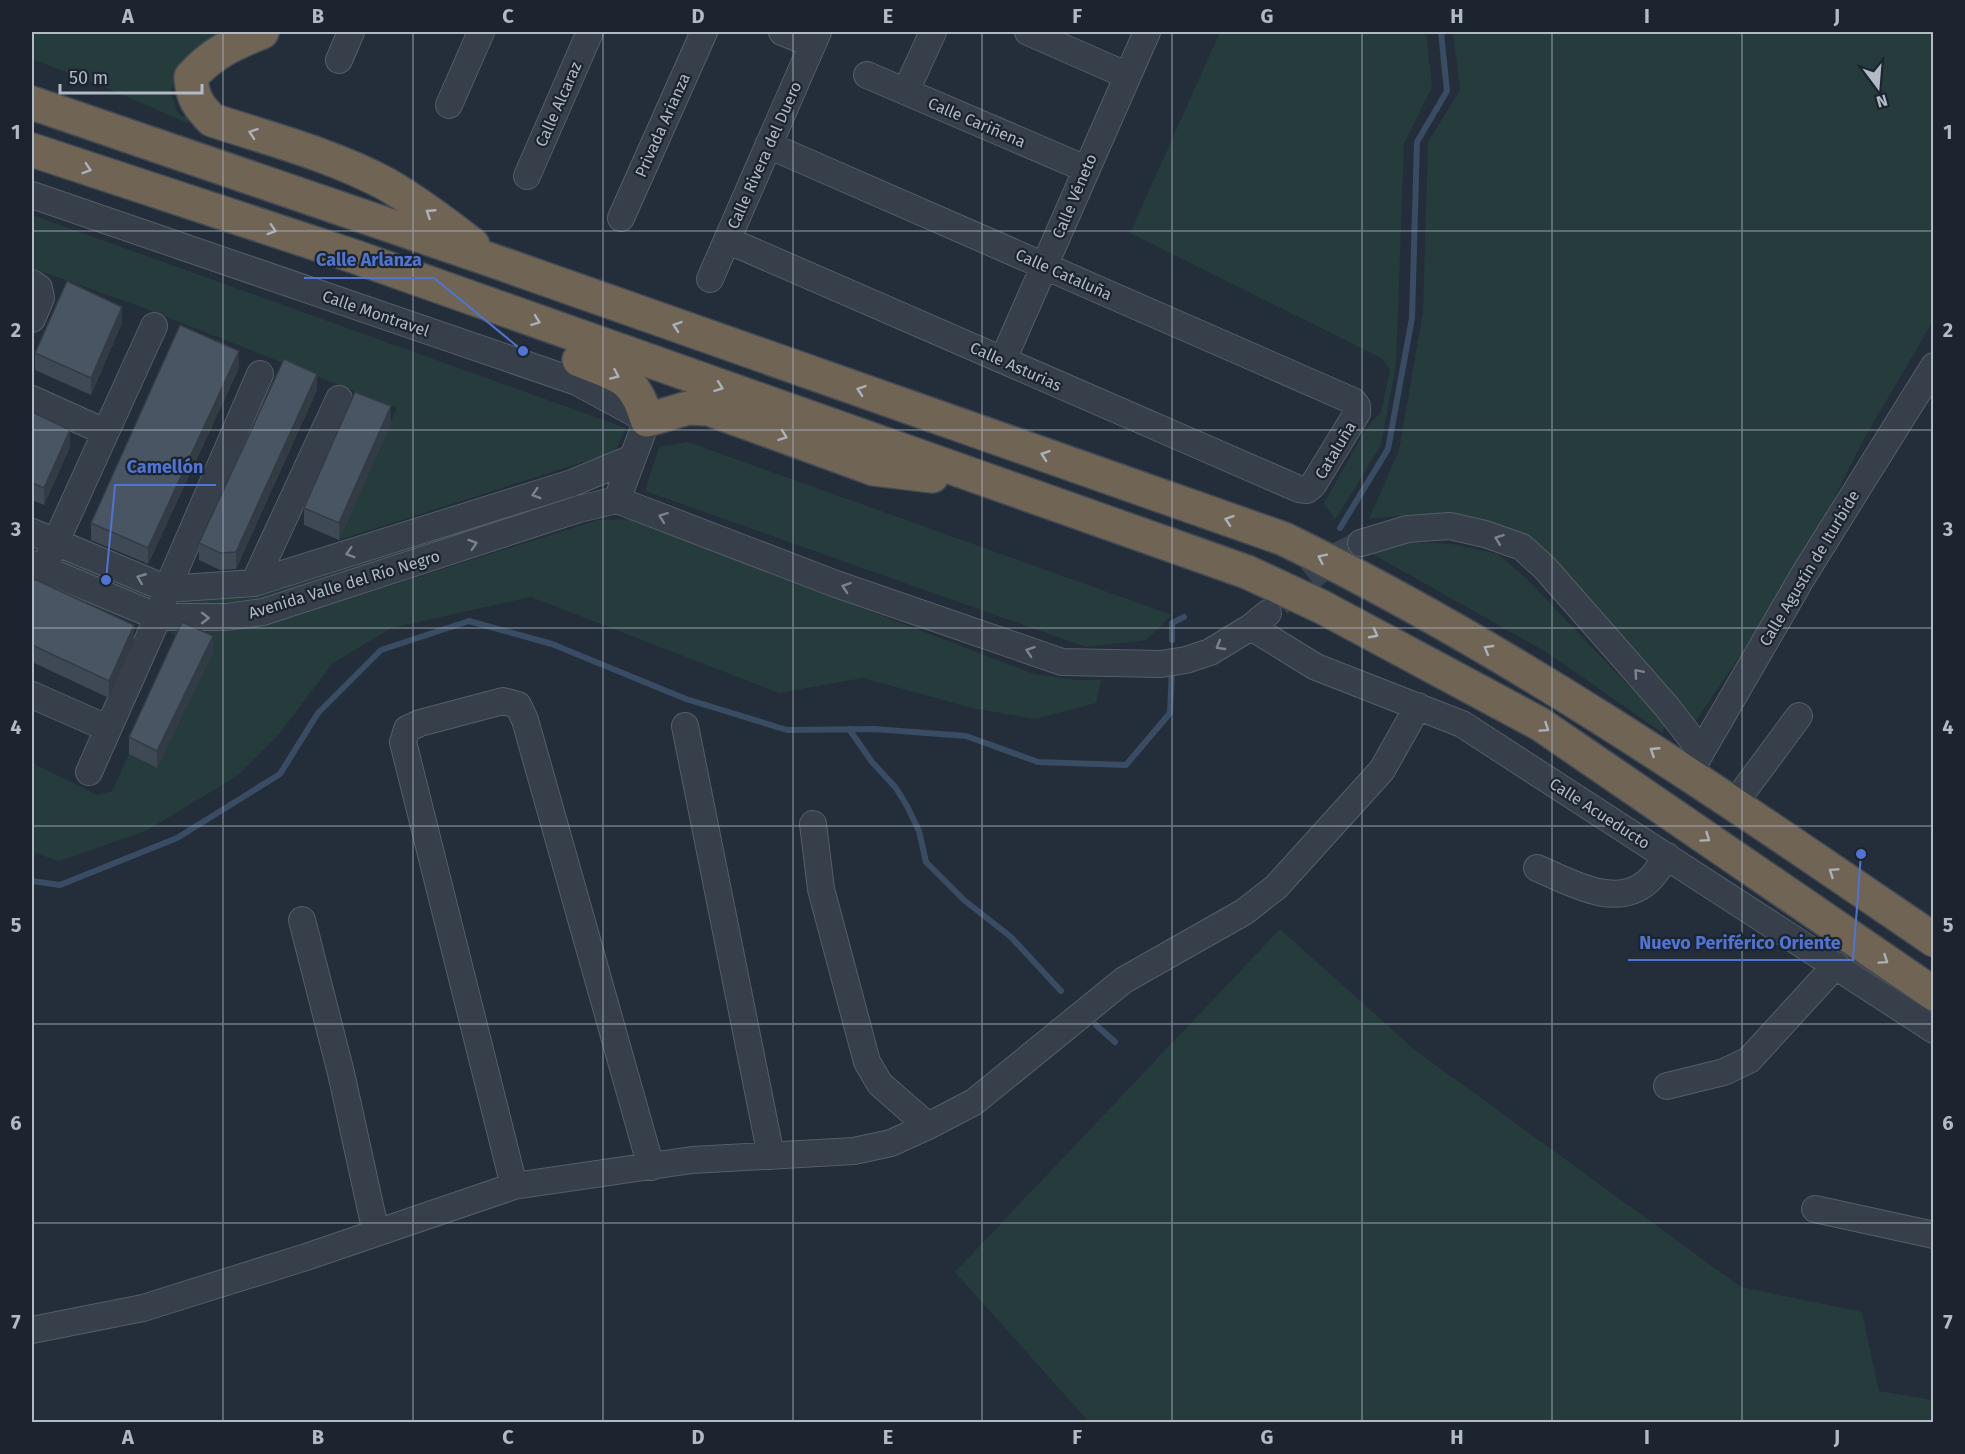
<svg xmlns="http://www.w3.org/2000/svg" width="1965" height="1454" viewBox="0 0 1965 1454" font-family="'Fira Sans',sans-serif">
<rect width="100%" height="100%" fill="#232e3a"/>
<!-- green -->
<path fill="#263b3c" d="M32,32H234L231,38L202,43L180,67L171,92L178,114L191,119L187,123L105,87L32,59Z
M1220,32H1426L1432,87L1404,144L1396,364L1381,445L1335,520L1324,503L1367,427L1381,412L1390,370L1381,358L1130,233Z
M1453,32H1933V321L1861,444L1801,566L1695,722L1540,552L1453,517L1416,514L1369,519L1399,450L1423,312L1428,142L1460,90Z
M32,215L626,428L615,452L339,540L397,408L144,308L32,268Z
M688,442L1172,615L1146,640L1086,647L645,491L659,447Z
M552,499L554,508L263,601L185,607L180,601Z
M630,519L1034,674L1076,680H1101L1096,703L1035,719L972,708L863,678L779,693L531,597L391,628L332,664L280,733L237,776L146,831L59,861L32,852V763L98,795L112,791L129,754L156,768L212,653L168,632L266,625L598,520Z
M1405,542L1452,544L1498,554L1526,578L1665,724L1663,733L1546,652L1369,552Z
M64,557L150,594L152,597L149,603L61,564Z
M1280,929L1415,1050L1741,1287L1862,1312L1879,1391L1933,1400V1422H1089L955,1272Z"/>
<g fill="none" stroke-linecap="round" stroke-linejoin="round">
<!-- stream -->
<path stroke="#394c63" stroke-width="6" d="M1340,528L1388,449L1412,318L1417,142L1447,91L1441,32
M1172,640V623L1184,617
M849,729L872,762L896,788L907,806L919,831L926,862L964,900L1011,937L1061,991
M32,881L60,885L177,838L280,774L318,713L381,650L469,621L552,644L686,699L787,730L874,729L966,736L1038,762L1126,765L1170,713L1172,669
M1096,1025L1115,1042"/>
<!-- minor-tunnel -->
<path stroke="#38434f" stroke-width="26" stroke-dasharray="26 13" stroke-linecap="butt" d="M1279,603L1340,554L1361,543"/>
<defs>
<path id="minor" d="M782,32L812,44
M1028,32L1126,75
M339,60L351,32
M867,75L1086,169
M906,91L933,32
M449,105L481,32
M527,176L590,32
M32,195L577,382L647,420L617,500
M621,218L704,32
M727,240L1299,489L1307,490L1313,485L1357,413V406L1353,401L768,145
M710,279L818,32
M32,283L39,288L41,298L32,319
M1003,360L1147,32
M32,399L105,432
M617,500L836,584L1062,662L1161,664L1186,660L1210,652L1251,627L1268,613
M32,532L167,589L254,583L572,483L630,459
M1361,543L1407,529L1450,526L1485,534L1522,547L1545,568L1667,707L1701,751
M49,557L154,326
M32,564L158,617H227L263,612L579,509L617,500
M254,583L339,399
M1251,627L1316,667L1462,724L1934,1030
M32,695L107,728
M685,726L771,1156
M89,772L158,617L167,589L260,374
M1689,773L1803,576L1934,366
M1734,804L1799,716
M813,824L821,889L867,1062L880,1084L928,1126
M1537,868C1568,881 1615,910 1647,882C1655,876 1661,864 1667,856
M302,920L341,1073L376,1233
M1667,1086L1724,1072L1749,1060L1836,965
M514,1186L403,742L407,729L420,723L503,701L518,705L525,720L651,1167
M1815,1209L1934,1235
M32,1330L143,1308L306,1257L514,1186L692,1160L854,1151L891,1143L928,1126L974,1102L1124,980L1244,912L1276,887L1382,770L1418,706"/>
<path id="highway" d="M262,32C233,44 212,53 191,77C192,97 198,106 212,120C270,139 332,155 386,184C417,202 445,223 473,245
M32,103L494,261L1284,539C1514,651 1723,796 1934,940
M32,150L353,256L1247,572L1322,607L1540,724L1934,994
M579,360C619,376 634,375 647,420L688,408L709,409L874,469L932,476"/>
</defs>
<!-- minor casing -->
<use href="#minor" stroke="#555d68" stroke-width="28"/>
<!-- highway casing -->
<use href="#highway" stroke="#424a55" stroke-width="36"/>
<!-- minor -->
<use href="#minor" stroke="#373f4a" stroke-width="26"/>
<!-- highway -->
<use href="#highway" stroke="#706454" stroke-width="33"/>
</g>
<!-- wall -->
<path fill="#3f4955" d="M122,323L91,395L35,370V353Z
M239,368L148,564L91,540V523Z
M317,390L236,569L220,570L199,560V543Z
M32,412L70,447L44,505L32,500Z
M391,423L339,540L304,525V508Z
M32,578L134,642L109,698L32,662Z
M213,652L157,768L129,754V737Z"/>
<!-- shaded-wall -->
<path fill="#333c45" d="M122,307V323L91,395V378Z
M239,351V368L148,564V548Z
M317,374V390L236,569V552Z
M391,406V423L339,540V523Z
M70,430V447L44,505V488Z
M134,625V642L109,698V681Z
M213,636V652L157,768V751Z"/>
<!-- building -->
<path fill="#495563" stroke="#333c45" stroke-width="1.5" d="M67,281L122,307L91,378L35,353Z
M180,325L239,351L148,548L91,523Z
M284,359L317,374L236,552L220,553L199,543Z
M355,392L391,406L339,523L304,508Z
M32,412L70,430L44,488L32,483Z
M32,578L134,625L109,681L32,645Z
M182,622L213,636L157,751L129,737Z"/>
<!-- one-way arrows -->
<defs><path id="oneway-chevron" d="M-2-3.5L2.5 0L-2 3.5" fill="none" stroke-width="1.6" stroke-linecap="round" stroke-linejoin="round" transform="scale(1.5)"/></defs>
<g stroke="#abb1bb">
<use href="#oneway-chevron" transform="translate(253 133) rotate(-161)"/>
<use href="#oneway-chevron" transform="translate(87 169) rotate(18)"/>
<use href="#oneway-chevron" transform="translate(430 213) rotate(-147)"/>
<use href="#oneway-chevron" transform="translate(272 230) rotate(18)"/>
<use href="#oneway-chevron" transform="translate(536 321) rotate(20)"/>
<use href="#oneway-chevron" transform="translate(677 326) rotate(-161)"/>
<use href="#oneway-chevron" transform="translate(615 375) rotate(24)"/>
<use href="#oneway-chevron" transform="translate(719 387) rotate(20)"/>
<use href="#oneway-chevron" transform="translate(861 390) rotate(-161)"/>
<use href="#oneway-chevron" transform="translate(783 436) rotate(20)"/>
<use href="#oneway-chevron" transform="translate(1045 455) rotate(-161)"/>
<use href="#oneway-chevron" transform="translate(1229 520) rotate(-161)"/>
<use href="#oneway-chevron" transform="translate(1322 558) rotate(-154)"/>
<use href="#oneway-chevron" transform="translate(1374 634) rotate(28)"/>
<use href="#oneway-chevron" transform="translate(1488 649) rotate(-150)"/>
<use href="#oneway-chevron" transform="translate(1545 728) rotate(34)"/>
<use href="#oneway-chevron" transform="translate(1654 751) rotate(-147)"/>
<use href="#oneway-chevron" transform="translate(1706 838) rotate(34)"/>
<use href="#oneway-chevron" transform="translate(1833 872) rotate(-146)"/>
<use href="#oneway-chevron" transform="translate(1884 960) rotate(34)"/>
</g>
<g stroke="#7b838e">
<use href="#oneway-chevron" transform="translate(536 494) rotate(163)"/>
<use href="#oneway-chevron" transform="translate(663 517) rotate(-159)"/>
<use href="#oneway-chevron" transform="translate(1499 539) rotate(-160)"/>
<use href="#oneway-chevron" transform="translate(473 544) rotate(-18)"/>
<use href="#oneway-chevron" transform="translate(350 553) rotate(163)"/>
<use href="#oneway-chevron" transform="translate(141 578) rotate(-158)"/>
<use href="#oneway-chevron" transform="translate(846 587) rotate(-161)"/>
<use href="#oneway-chevron" transform="translate(205 618)"/>
<use href="#oneway-chevron" transform="translate(1220 646) rotate(149)"/>
<use href="#oneway-chevron" transform="translate(1030 651) rotate(-161)"/>
<use href="#oneway-chevron" transform="translate(1638 673) rotate(-131)"/>
</g>
<!-- grid -->
<path fill="none" stroke="#b2bac6" stroke-width="1.5" stroke-opacity="0.55" d="M223,32V1422M413,32V1422M603,32V1422M793,32V1422M982,32V1422M1172,32V1422M1362,32V1422M1552,32V1422M1742,32V1422M32,231H1934M32,430H1934M32,628H1934M32,826H1934M32,1024H1934M32,1223H1934"/>
<g text-anchor="middle" stroke-width="4.5" stroke-linejoin="round" paint-order="stroke">
<!-- street labels -->
<g font-size="16" fill="#b2bac6" stroke="#1c252f">
<text transform="translate(558 104) rotate(-66)" y="6">Calle Alcaraz</text>
<text transform="translate(977 122) rotate(23)" y="6">Calle Cariñena</text>
<text transform="translate(662 125) rotate(-66)" y="6">Privada Arianza</text>
<text transform="translate(764 155) rotate(-66)" y="6">Calle Rivera del Duero</text>
<text transform="translate(1074 196) rotate(-67)" y="6">Calle Véneto</text>
<text transform="translate(1064 274) rotate(24)" y="6">Calle Cataluña</text>
<text transform="translate(376 313) rotate(19)" y="6">Calle Montravel</text>
<text transform="translate(1016 366) rotate(24)" y="6">Calle Asturias</text>
<text transform="translate(1335 450) rotate(-59)" y="6">Cataluña</text>
<text transform="translate(1809 568) rotate(-59)" y="6">Calle Agustín de Iturbide</text>
<text transform="translate(344 584) rotate(-17)" y="6">Avenida Valle del Río Negro</text>
<text transform="translate(1600 813) rotate(33)" y="6">Calle Acueducto</text>
</g>
</g>
<!-- callouts -->
<path fill="none" stroke="#5174d2" stroke-width="2" d="M523 351L434 278H304M106 580L115 485H216M1861 854L1853 960H1628"/>
<g fill="#5174d2" stroke="#1c252f" stroke-width="2">
<circle cx="523" cy="351" r="6"/>
<circle cx="106" cy="580" r="6"/>
<circle cx="1861" cy="854" r="6"/>
</g>
<g font-size="18" text-anchor="middle" font-weight="bold" fill="#5174d2" stroke="#1c252f" stroke-width="4.5" stroke-linejoin="round" paint-order="stroke">
<text x="369" y="266">Calle Arlanza</text>
<text x="165" y="473">Camellón</text>
<text x="1740" y="949">Nuevo Periférico Oriente</text>
</g>
<!-- border -->
<rect width="1965" height="1454" fill="none" stroke="#1c252f" stroke-width="66"/>
<!-- north arrow -->
<g transform="translate(1878 87) rotate(164)" stroke="#1c252f" stroke-width="4.5" paint-order="stroke">
<path d="M0-4.5L10 22L0 15L-10 22Z" fill="#b2bac6"/>
<text y="-9" font-size="16" font-weight="bold" text-anchor="middle" fill="#b2bac6">N</text>
</g>
<!-- scale -->
<path d="M60 84v9h142v-9" fill="none" stroke="#b2bac6" stroke-width="3"/>
<text x="69" y="84" font-size="18" fill="#b2bac6" stroke="#1c252f" stroke-width="4.5" paint-order="stroke">50 m</text>
<rect x="33" y="33" width="1899" height="1388" fill="none" stroke="#b2bac6" stroke-width="2"/>
<g font-size="20" text-anchor="middle" font-weight="bold" fill="#b2bac6">
<text x="128" y="23">A</text>
<text x="318" y="23">B</text>
<text x="508" y="23">C</text>
<text x="698" y="23">D</text>
<text x="888" y="23">E</text>
<text x="1077" y="23">F</text>
<text x="1267" y="23">G</text>
<text x="1457" y="23">H</text>
<text x="1647" y="23">I</text>
<text x="1837" y="23">J</text>
<text x="16" y="139">1</text>
<text x="1948" y="139">1</text>
<text x="16" y="337">2</text>
<text x="1948" y="337">2</text>
<text x="16" y="536">3</text>
<text x="1948" y="536">3</text>
<text x="16" y="734">4</text>
<text x="1948" y="734">4</text>
<text x="16" y="932">5</text>
<text x="1948" y="932">5</text>
<text x="16" y="1130">6</text>
<text x="1948" y="1130">6</text>
<text x="16" y="1329">7</text>
<text x="1948" y="1329">7</text>
<text x="128" y="1444">A</text>
<text x="318" y="1444">B</text>
<text x="508" y="1444">C</text>
<text x="698" y="1444">D</text>
<text x="888" y="1444">E</text>
<text x="1077" y="1444">F</text>
<text x="1267" y="1444">G</text>
<text x="1457" y="1444">H</text>
<text x="1647" y="1444">I</text>
<text x="1837" y="1444">J</text>
</g>
</svg>
